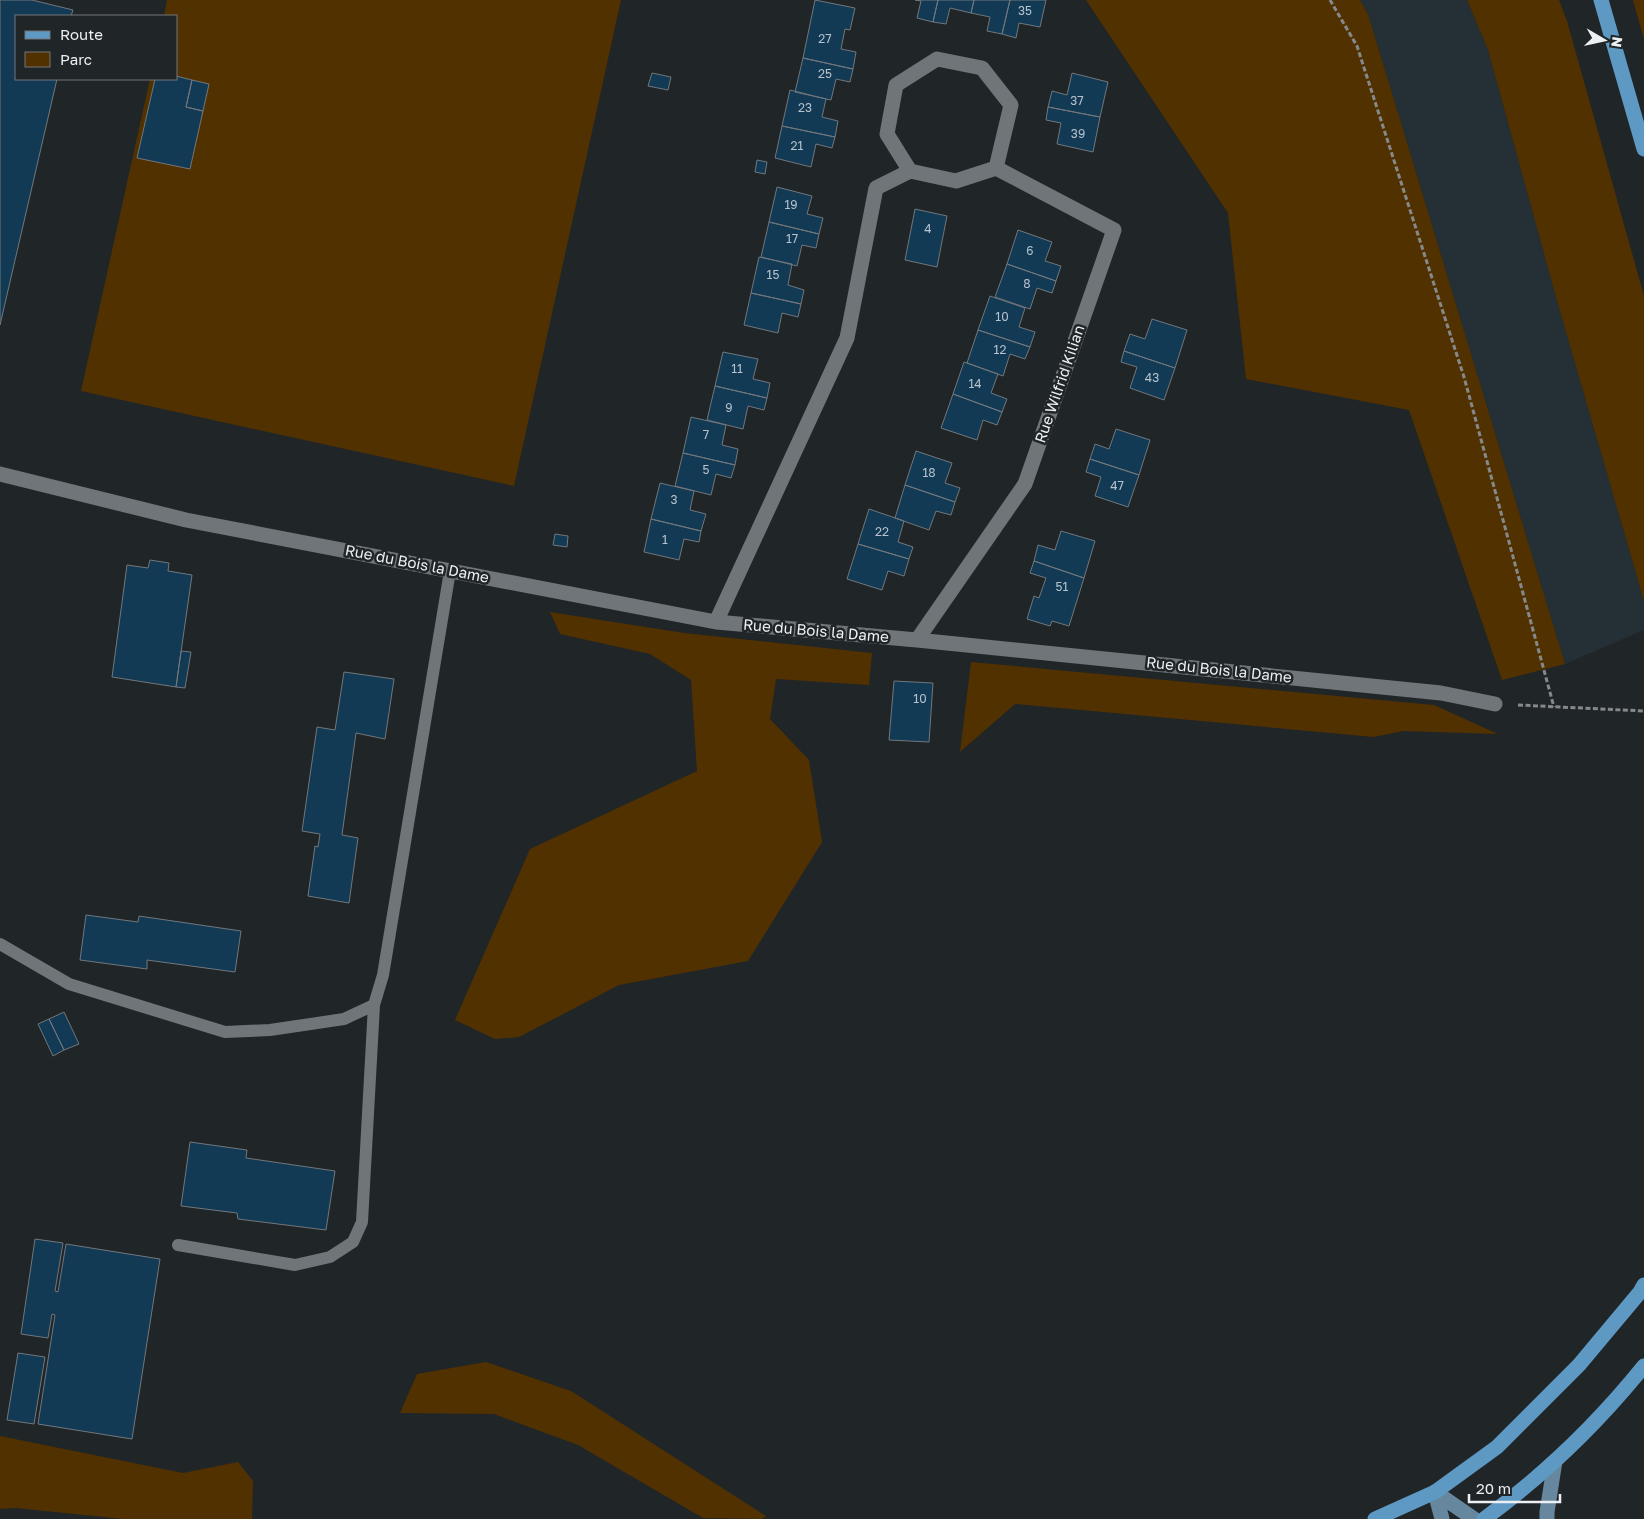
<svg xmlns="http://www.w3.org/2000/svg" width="1644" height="1519" viewBox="0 0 1644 1519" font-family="'Golos Text',sans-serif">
<rect width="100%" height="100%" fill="#202528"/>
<!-- built -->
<path fill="#252f36" d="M1360,0H1467L1488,50L1559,308L1644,601V630L1565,664L1368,14Z"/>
<!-- green -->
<path fill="#523100" d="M167,0H621L514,486L81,391L150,79H176V16H164Z
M1086,0H1360L1368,14L1565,664L1502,680L1409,410L1246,379L1228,213Z
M1467,0H1559L1567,21L1644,296V601L1559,308L1488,50Z
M1633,0H1644V39Z
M550,612L684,633L872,653L869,685L776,679L770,719L809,760L822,842L748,961L619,985L519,1037L495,1039L455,1020L530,849L697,771L691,680L650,654L560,634Z
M971,662L1434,705L1498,734L1403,731L1374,737L1015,704L960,752Z
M486,1362L571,1391L766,1516L762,1519L703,1518L578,1445L494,1414L400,1413L417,1374Z
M0,1436L183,1473L238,1462L253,1481L252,1519H123L16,1508L0,1509Z"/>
<!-- building -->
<path fill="#123a55" stroke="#72777b" d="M0,0H32L73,10L71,16H16V79H57L0,325Z
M815,0L855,8L850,30L845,29L841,49L856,52L853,69L803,58Z
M915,0H938L933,22L917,18L921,1Z
M938,0H974L971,13L950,8L946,24L933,22Z
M974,0H1010L1002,34L987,31L990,17L971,13Z
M1010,0H1046L1040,27L1019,23L1016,38L1002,34Z
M803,58L853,69L850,82L836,79L831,100L795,92Z
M652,73L671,77L668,90L648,86Z
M1072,73L1108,82L1100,117L1048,107L1052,91L1067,95Z
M176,76L192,80L186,107L203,111L190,169L137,158L155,79H176Z
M192,80L209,84L203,111L186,107Z
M790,90L826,99L822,117L838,121L835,137L782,126Z
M1048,107L1100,117L1093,152L1057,144L1061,123L1046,120Z
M782,126L835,137L832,148L816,144L811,167L775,158Z
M757,160L767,162L765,174L755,172Z
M777,187L812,196L807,214L823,218L819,234L769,222Z
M915,209L947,216L937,267L905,260Z
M769,222L819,234L816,248L802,245L797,266L761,257Z
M1018,230L1052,242L1045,261L1061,266L1056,281L1007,264Z
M759,257L792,264L788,285L804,290L801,304L751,293Z
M1007,264L1056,281L1052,293L1037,288L1030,309L995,297Z
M751,293L801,304L798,317L782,313L778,333L744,325Z
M990,296L1025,308L1019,327L1035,332L1030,347L978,330Z
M1152,319L1187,330L1175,368L1124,351L1130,334L1145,339Z
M978,330L1030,347L1025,359L1010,354L1003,376L967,363Z
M1124,351L1175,368L1164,400L1130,388L1137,367L1121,362Z
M723,352L758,359L753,379L770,383L767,398L715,386Z
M964,362L998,374L991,393L1007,399L1002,412L953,394Z
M715,386L767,398L764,410L748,406L743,429L707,420Z
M953,394L1002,412L997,425L983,420L977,440L941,428Z
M691,417L726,425L722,445L738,449L735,465L683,453Z
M1116,429L1150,440L1139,475L1090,459L1095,444L1109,449Z
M916,451L952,463L945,483L960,488L955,502L905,485Z
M683,453L735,465L731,478L716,474L711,495L675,486Z
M1090,459L1139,475L1128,507L1095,496L1101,477L1086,472Z
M660,483L694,491L690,510L706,514L701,531L651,519Z
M905,485L955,502L951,515L936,511L929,530L895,518Z
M869,509L904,521L898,542L913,547L909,559L858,544Z
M651,519L701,531L699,542L684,539L679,560L644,552Z
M1061,531L1095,541L1084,578L1034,561L1038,545L1055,550Z
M555,534L568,536L567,547L553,545Z
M858,544L909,559L904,576L888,571L882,590L847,579Z
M150,560L169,563L168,571L192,575L176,687L112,677L127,565L148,568Z
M1034,561L1084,578L1069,626L1052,621L1050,626L1027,619L1034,596L1039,598L1046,578L1030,573Z
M181,651L191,652L185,688L176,687Z
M344,672L394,679L385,739L356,733L342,835L358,838L349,903L308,896L315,846L318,847L320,834L302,831L317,727L335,730Z
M894,681L933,683L929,742L889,740Z
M86,915L138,922L139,916L241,931L235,972L147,960V969L80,960Z
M64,1012L79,1044L64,1050L49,1019Z
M49,1019L64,1050L53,1056L38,1024Z
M190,1142L247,1150L246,1158L335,1171L326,1230L238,1219L237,1213L181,1206Z
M35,1239L63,1243L55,1291L58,1292L66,1244L160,1259L132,1439L38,1424L55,1315L52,1314L48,1338L21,1334Z
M18,1353L45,1357L34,1424L7,1420Z"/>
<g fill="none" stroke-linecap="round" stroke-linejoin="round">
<!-- path -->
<path stroke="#85898c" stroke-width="3" stroke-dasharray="5 2.5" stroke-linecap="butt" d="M1330,0L1357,46L1464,377L1554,707
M1518,705L1644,711"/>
<!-- lane -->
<path stroke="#707579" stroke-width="12" d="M0,944L69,984L225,1032L270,1030L344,1019L374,1005
M178,1245L295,1265L330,1257L353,1242L362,1222L374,1005L383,975L450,571"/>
<!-- street -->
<path stroke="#707579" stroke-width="15" d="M0,474L186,520L716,622L917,640L1441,693L1495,704
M716,622L847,338L876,188L910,171
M917,640L1025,484L1114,230L996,168L1011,105L982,68L937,59L896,85L887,134L910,171L956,181L996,168"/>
<!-- secondary -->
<path stroke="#67879e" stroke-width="15" d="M1435,1492L1474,1519
M1435,1492L1442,1519
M1547,1519V1512L1555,1461"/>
<!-- primary -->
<path stroke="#5e99c3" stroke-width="15" d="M1601,0L1644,149
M1375,1519L1435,1492L1497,1447L1579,1365L1640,1292L1644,1285
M1484,1519C1543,1476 1598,1423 1644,1366"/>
</g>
<g text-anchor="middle" stroke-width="5" stroke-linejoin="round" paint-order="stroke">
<!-- number labels -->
<g font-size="12" fill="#b6c2cc">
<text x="1025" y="15">35</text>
<text x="825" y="43">27</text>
<text x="825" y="78">25</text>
<text x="1077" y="105">37</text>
<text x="805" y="112">23</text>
<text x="1078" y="138">39</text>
<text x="797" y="150">21</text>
<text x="791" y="209">19</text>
<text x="928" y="233">4</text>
<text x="792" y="243">17</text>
<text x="1030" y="255">6</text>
<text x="773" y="279">15</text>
<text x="1027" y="288">8</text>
<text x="1002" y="321">10</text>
<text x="1000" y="354">12</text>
<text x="737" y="373">11</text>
<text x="1152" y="382">43</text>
<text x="975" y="388">14</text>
<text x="729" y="412">9</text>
<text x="706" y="439">7</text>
<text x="706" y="474">5</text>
<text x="929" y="477">18</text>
<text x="1117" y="490">47</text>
<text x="674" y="504">3</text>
<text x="882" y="536">22</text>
<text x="665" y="544">1</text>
<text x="1062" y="591">51</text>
<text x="920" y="703">10</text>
</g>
<!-- street labels -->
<g font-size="15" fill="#edf0f3" stroke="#202528">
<text transform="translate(1060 384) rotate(-71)" y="5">Rue Wilfrid Kilian</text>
<text transform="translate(417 564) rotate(11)" y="5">Rue du Bois la Dame</text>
<text transform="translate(816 631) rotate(5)" y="5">Rue du Bois la Dame</text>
<text transform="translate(1219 670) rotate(6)" y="5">Rue du Bois la Dame</text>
</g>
</g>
<!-- legend -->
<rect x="15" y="15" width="162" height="65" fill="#202528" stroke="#727679"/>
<rect x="25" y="31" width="25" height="8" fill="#5e99c3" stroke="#727679"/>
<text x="60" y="40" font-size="15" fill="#edf0f3">Route</text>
<rect x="25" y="52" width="25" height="15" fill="#523100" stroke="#727679"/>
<text x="60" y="65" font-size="15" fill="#edf0f3">Parc</text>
<!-- north arrow -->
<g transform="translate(1604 40) rotate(99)" stroke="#202528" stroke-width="4" paint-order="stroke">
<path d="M0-4L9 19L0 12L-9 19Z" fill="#edf0f3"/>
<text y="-8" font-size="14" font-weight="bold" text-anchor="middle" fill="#edf0f3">N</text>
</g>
<!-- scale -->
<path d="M1469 1494v8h91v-8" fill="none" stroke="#edf0f3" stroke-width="2.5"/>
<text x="1476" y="1494" font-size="15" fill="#edf0f3" stroke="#202528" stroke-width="4" paint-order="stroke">20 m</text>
</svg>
